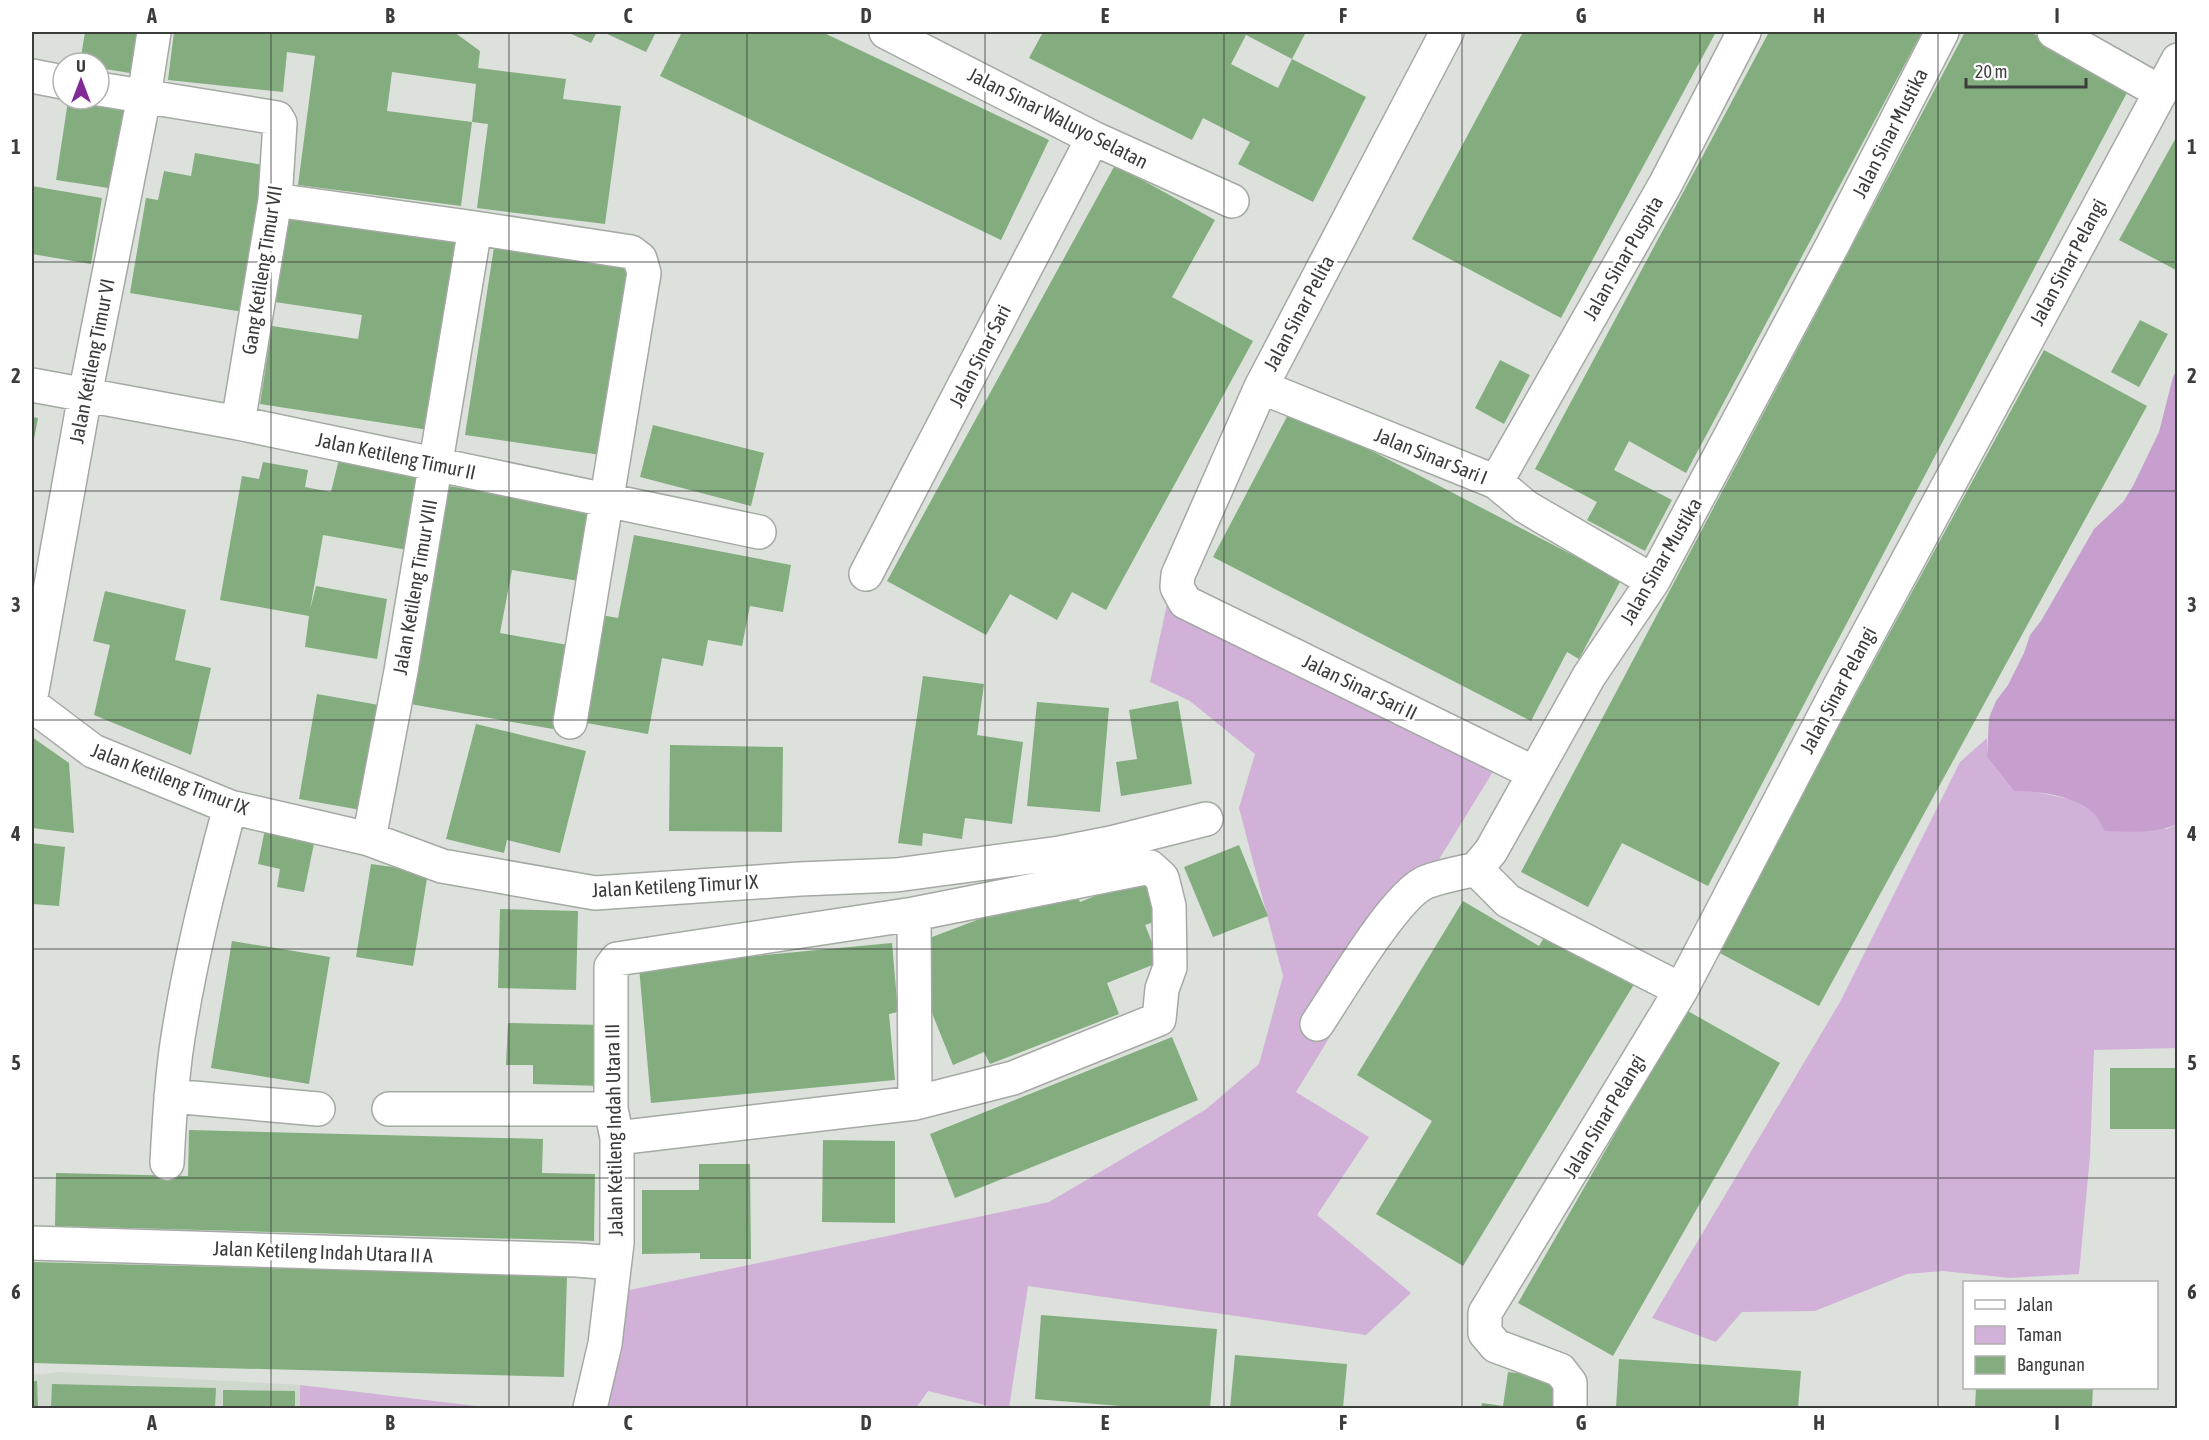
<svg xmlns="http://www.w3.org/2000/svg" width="2209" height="1440" viewBox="0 0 2209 1440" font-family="'Asap Condensed',sans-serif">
<rect width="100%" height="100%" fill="#dce1db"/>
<!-- built -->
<path fill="#ced8cc" d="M60,1372L300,1385V1408H32V1375Z"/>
<!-- green -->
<path fill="#d2b1d9" d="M1168,600L1494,770L1296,1092L1369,1137L1317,1215L1411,1293L1366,1335L1028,1286L1009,1408H997L928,1391L916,1408H604L620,1292L1049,1202L1205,1110L1259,1064L1283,976L1239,808L1255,754L1190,701L1150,682Z
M1987,738V757L2014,791H2032L2073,800L2094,813L2167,829L2177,824V1048L2094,1050L2090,1156L2079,1274L2010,1278L1943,1271L1907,1274L1815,1311L1742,1312L1716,1342L1652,1318L1840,1002L1960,762Z
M300,1385L493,1408H300Z"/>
<!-- forest -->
<path fill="#c69fcf" d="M2177,370V824C2154,834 2130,832 2105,831C2101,825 2098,816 2092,812C2071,795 2040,791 2014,791L1987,757L1989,718L1996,701L2008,685L2024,653L2030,635L2041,621L2094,529L2123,502L2133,486L2159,432L2173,377Z"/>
<!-- building -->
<path fill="#83ad7f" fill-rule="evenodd" d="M85,32H142L136,74L99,68V63H80Z
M174,32H454L480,51L478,68L566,79L563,99L621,106L605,224L477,208L488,124L472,122L476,84L392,72L387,111L472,122L461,206L298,185L315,56L287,52L283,92L168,80Z
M567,32H597L591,43Z
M603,32H656L646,52Z
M682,32H822L1049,140L1001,240L660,76Z
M1043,32H1306L1292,59L1366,97L1313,202L1238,164L1250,142L1203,118L1192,140L1029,58ZM1246,35L1292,59L1278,88L1231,64Z
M1523,32H1716L1561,318L1412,239Z
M1769,32H1922L1686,473L1629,441L1614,470L1672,500L1645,551L1587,520L1597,502L1535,469Z
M1965,32H2030L2131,85L1708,886L1622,843L1588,907L1521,872Z
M68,101L127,110L115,189L56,180Z
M2178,134V271L2119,240Z
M195,153L263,165L255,217L259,218L243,312L130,293L146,198L158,200L164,171L191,176Z
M1115,165L1215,220L1172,297L1253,341L1106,610L1072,592L1057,620L1010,594L986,635L887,581Z
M32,186L102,198L91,264L32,254Z
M289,214L457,239L429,430L260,404L272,326L358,339L362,315L275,302Z
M494,247L630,268L601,455L465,435Z
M2140,320L2168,334L2139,387L2111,372Z
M2044,350L2147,406L1819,1006L1716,951Z
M1500,360L1530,375L1504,424L1475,408Z
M1291,409L1621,580L1579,659L1567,652L1531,721L1213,557Z
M32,417L38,418L33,445H32Z
M653,425L764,453L751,506L640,477Z
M339,459L426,475L413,551L323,535L310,610L316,586L387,599L377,659L305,647L309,616L220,600L242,476L259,479L263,462L308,470L305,487L331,492Z
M449,486L592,510L579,581L512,570L500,633L568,645L553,729L410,704Z
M634,535L791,565L783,612L750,606L742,646L708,640L703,666L662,658L648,734L581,722L601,615L618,618Z
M105,591L186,610L175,660L211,668L191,755L94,715L110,645L93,641Z
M923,676L984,684L977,735L1023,742L1012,824L965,818L962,839L923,833L922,846L898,843Z
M317,694L379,705L361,810L299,799Z
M1178,701L1192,784L1121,796L1116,762L1137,759L1129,710Z
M1037,702L1109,708L1100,812L1027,806Z
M476,724L586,751L560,853L507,840L504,853L446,839Z
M32,737L69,763L74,833L32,828Z
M670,745L783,747L782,832L669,831Z
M266,824L316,834L304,892L277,887L280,869L258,864Z
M32,843L65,847L59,906L32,904Z
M1239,845L1268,916L1213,937L1184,867Z
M371,864L428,872L413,966L356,957Z
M1143,877L1160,920L1145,925L1160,962L1107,983L1119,1014L990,1064L984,1052L953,1065L930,1008L932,937L1072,884L1080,902Z
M1463,901L1539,946L1549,929L1636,981L1463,1266L1376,1214L1432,1121L1357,1075Z
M500,909L578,911L576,990L498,988Z
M232,941L330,957L309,1084L211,1068Z
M892,943L898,1012L889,1014L895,1080L651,1103L639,967Z
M1686,1010L1780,1063L1613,1356L1518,1303Z
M508,1023L603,1025L602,1086L533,1084V1065H506Z
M1172,1037L1198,1100L955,1198L930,1134Z
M2110,1068H2178V1129H2110Z
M189,1130L543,1139L542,1173L595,1174L594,1241L55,1226L56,1173L188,1176Z
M823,1140L895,1141V1223L822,1222Z
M699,1164H750L751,1259H700V1253L642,1254V1190H699Z
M32,1262L567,1276L564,1377L32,1363Z
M1041,1315L1217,1329L1210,1408H1120V1406L1035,1399Z
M1235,1355L1347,1364L1343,1408H1230Z
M1619,1359L1801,1371L1798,1408H1616Z
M1508,1372L1557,1378L1553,1408H1481L1482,1403L1503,1406Z
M32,1381H37L38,1408H32Z
M52,1384L216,1388L215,1408H51Z
M1976,1388H2093L2092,1408H1975Z
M223,1390L295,1391V1408H223Z"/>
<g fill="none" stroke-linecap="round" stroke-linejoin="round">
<defs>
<path id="minor" d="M886,32L1093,138L1232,201
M1447,32L1261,387L1178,575L1177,587L1185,602L1534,773
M2054,32L2160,92
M32,76L63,82
M99,89L277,118L280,123L275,200L238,423
M275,200L475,228L631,252L640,259L644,273L570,722
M32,385L238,423L759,532
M1261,387L1496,482L1526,507L1653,581
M1496,482L1665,185L1744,32
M866,574L1093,138
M32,691L85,395L144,97L154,32
M32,705L93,751L230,807L369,839L442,866L595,893L800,879L896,875L1060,853L1111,843L1206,819
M369,839L401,671L475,228
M1681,990L1508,901L1476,869L1491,851L1589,676L1653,581L1832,246L1942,32
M1317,1024C1338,993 1395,895 1426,882C1442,876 1460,873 1476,869
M171,1096L318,1109
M389,1109H611
M617,1138L915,1103L914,914
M167,1163C169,1123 171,1084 177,1044C189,964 209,885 230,807
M32,1243L577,1260L614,1263
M590,1408L605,1344L617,1243V1138L611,1109V967L617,959L914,914L1150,867L1162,878L1169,906L1170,967L1162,989L1159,1019L1013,1078L915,1103
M1570,1408V1383L1560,1370L1496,1346L1485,1333V1313L1681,990L1840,686L2178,60"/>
</defs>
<!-- minor casing -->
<use href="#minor" stroke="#a4a9a4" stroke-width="36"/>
<!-- minor -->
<use href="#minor" stroke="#fff" stroke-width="33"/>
</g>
<!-- grid -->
<path fill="none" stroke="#3b3d3a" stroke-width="1.5" stroke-opacity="0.55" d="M271,32V1408M509,32V1408M747,32V1408M985,32V1408M1224,32V1408M1462,32V1408M1700,32V1408M1938,32V1408M32,262H2178M32,491H2178M32,720H2178M32,949H2178M32,1178H2178"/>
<g text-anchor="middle" stroke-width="6" stroke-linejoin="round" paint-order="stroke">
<!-- street labels -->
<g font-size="20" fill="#3b3d3a" stroke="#fff">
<text transform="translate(1058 118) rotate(27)" y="7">Jalan Sinar Waluyo Selatan</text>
<text transform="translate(1890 133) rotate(-63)" y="7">Jalan Sinar Mustika</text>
<text transform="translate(1623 258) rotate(-60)" y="7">Jalan Sinar Puspita</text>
<text transform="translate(2068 262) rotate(-62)" y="7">Jalan Sinar Pelangi</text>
<text transform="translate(262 270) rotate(-81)" y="7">Gang Ketileng Timur VII</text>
<text transform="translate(1299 313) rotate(-62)" y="7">Jalan Sinar Pelita</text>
<text transform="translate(980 356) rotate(-63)" y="7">Jalan Sinar Sari</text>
<text transform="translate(92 361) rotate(-79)" y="7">Jalan Ketileng Timur VI</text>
<text transform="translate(396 456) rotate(12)" y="7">Jalan Ketileng Timur II</text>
<text transform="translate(1431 456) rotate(22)" y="7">Jalan Sinar Sari I</text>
<text transform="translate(1661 561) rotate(-60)" y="7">Jalan Sinar Mustika</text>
<text transform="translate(415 587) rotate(-80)" y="7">Jalan Ketileng Timur VIII</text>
<text transform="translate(1360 687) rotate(26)" y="7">Jalan Sinar Sari II</text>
<text transform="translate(1838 690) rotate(-62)" y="7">Jalan Sinar Pelangi</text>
<text transform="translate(170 779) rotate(21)" y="7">Jalan Ketileng Timur IX</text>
<text transform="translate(675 886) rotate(-3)" y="7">Jalan Ketileng Timur IX</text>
<text transform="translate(1604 1116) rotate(-59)" y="7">Jalan Sinar Pelangi</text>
<text transform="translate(614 1130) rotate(-91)" y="7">Jalan Ketileng Indah Utara III</text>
<text transform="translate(323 1252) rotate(2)" y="7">Jalan Ketileng Indah Utara II A</text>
</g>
</g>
<!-- border -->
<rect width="2209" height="1440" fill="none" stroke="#ffffff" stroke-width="66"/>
<!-- legend -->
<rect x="1963" y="1281" width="195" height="108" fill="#ffffff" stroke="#b1b1b0" stroke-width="1.5"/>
<rect x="1975" y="1300" width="30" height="9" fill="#ffffff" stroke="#b1b1b0" stroke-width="1.5"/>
<text x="2017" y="1311" font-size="18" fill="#3b3d3a">Jalan</text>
<rect x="1975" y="1326" width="30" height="18" fill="#d2b1d9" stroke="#b1b1b0" stroke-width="1.5"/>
<text x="2017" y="1341" font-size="18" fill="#3b3d3a">Taman</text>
<rect x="1975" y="1356" width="30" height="18" fill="#83ad7f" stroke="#b1b1b0" stroke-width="1.5"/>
<text x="2017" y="1371" font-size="18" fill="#3b3d3a">Bangunan</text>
<!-- north arrow -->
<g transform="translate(81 81)"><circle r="28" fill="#ffffff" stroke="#b1b1b0" stroke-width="1.5"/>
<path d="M0-4.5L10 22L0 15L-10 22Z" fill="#832995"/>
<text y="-9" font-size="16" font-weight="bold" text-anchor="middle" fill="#3b3d3a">U</text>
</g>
<!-- scale -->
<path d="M1966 78v9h120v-9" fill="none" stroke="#3b3d3a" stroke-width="3"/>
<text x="1975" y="78" font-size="18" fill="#3b3d3a" stroke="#ffffff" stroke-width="4.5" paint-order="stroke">20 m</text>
<rect x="33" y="33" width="2143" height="1374" fill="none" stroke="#3b3d3a" stroke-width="2"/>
<g font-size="20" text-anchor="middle" font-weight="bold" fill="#3b3d3a">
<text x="152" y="23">A</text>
<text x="390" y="23">B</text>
<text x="628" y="23">C</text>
<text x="866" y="23">D</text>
<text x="1105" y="23">E</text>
<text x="1343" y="23">F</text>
<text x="1581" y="23">G</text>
<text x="1819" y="23">H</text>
<text x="2057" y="23">I</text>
<text x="16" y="154">1</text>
<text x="2192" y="154">1</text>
<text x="16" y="383">2</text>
<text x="2192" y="383">2</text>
<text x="16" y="612">3</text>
<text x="2192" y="612">3</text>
<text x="16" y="841">4</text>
<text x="2192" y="841">4</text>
<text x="16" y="1070">5</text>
<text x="2192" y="1070">5</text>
<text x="16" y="1299">6</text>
<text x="2192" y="1299">6</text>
<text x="152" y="1430">A</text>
<text x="390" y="1430">B</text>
<text x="628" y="1430">C</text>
<text x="866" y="1430">D</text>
<text x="1105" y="1430">E</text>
<text x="1343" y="1430">F</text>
<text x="1581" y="1430">G</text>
<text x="1819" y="1430">H</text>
<text x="2057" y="1430">I</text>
</g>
</svg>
